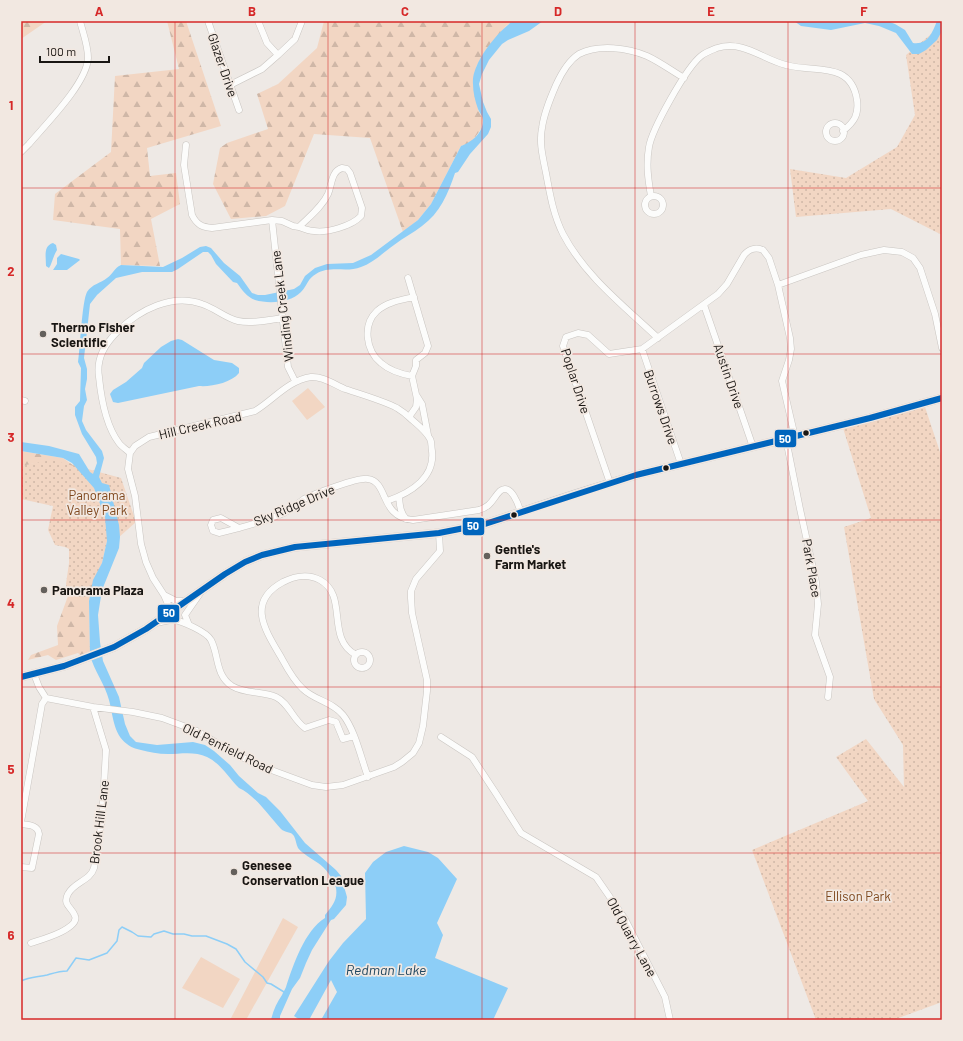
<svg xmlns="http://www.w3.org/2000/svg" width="963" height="1041" viewBox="0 0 963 1041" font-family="Barlow,sans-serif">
<defs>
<pattern id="grass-dots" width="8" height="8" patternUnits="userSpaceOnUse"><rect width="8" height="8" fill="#f2d6c3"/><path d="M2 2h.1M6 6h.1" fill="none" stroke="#cfb7a7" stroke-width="1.8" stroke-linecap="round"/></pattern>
<pattern id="forest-firs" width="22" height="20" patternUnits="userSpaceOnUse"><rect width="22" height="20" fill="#f2d6c3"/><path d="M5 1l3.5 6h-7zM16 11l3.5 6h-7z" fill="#cfb7a7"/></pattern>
</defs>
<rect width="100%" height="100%" fill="#eee9e5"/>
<!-- grass -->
<path fill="url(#grass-dots)" d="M942,25V235L891,209L796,217L790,169L846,178L897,147L915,115L906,55Z
M925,407L942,458V1002L893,1020H816L752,850L868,801L836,757L866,739L904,787L903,745L874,699L844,527L871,518L843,428Z
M51,459L121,478L136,522L118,538L107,535V541L102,563L93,584L68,596L66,584L69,563V549L65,547L55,545L48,530L53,506L21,499V466Z"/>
<!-- forest -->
<path fill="url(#forest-firs)" d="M21,21H47L21,39Z
M167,21H186L221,126L147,148L150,176L176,173L180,204L151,219L160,266L121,265L120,229L53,220L55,194L111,152L115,76L179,69Z
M324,21H513L506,26L486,50L476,67L478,110L483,118L481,129L471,143L461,146L431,204L418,220L403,232L370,138L314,134L285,206L266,216L231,219L213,184L220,148L227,143L268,129L257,94L278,84L317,48Z
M21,451L63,458L74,466L51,460L21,466Z
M93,584L89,601L90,653L81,656L78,653L56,660L48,655L28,660L31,655L58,645L57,626L68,596Z"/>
<!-- pitch -->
<path fill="#f2d6c3" d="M308,388L325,407L307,420L292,401Z
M283,918L298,927L246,1020H230Z
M201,957L240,979L223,1008L182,988Z"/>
<!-- water -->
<path fill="#8dcef7" d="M513,21H543L529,31L508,40L502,44L489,60L482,74L479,84L483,102L487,112L491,119V127L488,134L470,154L458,172L455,173C448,194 440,213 422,226C413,233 403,238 394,245C384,252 373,263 361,267C347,273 330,265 316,274C308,278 307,286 301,292C290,303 269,304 255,300C247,297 242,290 237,283L233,282L216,264L211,255L208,252H203L178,269L172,272H142L116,278L97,295L90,304L84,358L87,369V379L85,389L87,400L84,406L82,421L86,430L102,451L104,458L99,477L102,483L109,485L119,525L120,537L119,548L102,590L98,615L100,642L103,661L119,697L125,724L130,736L136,742L157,745L193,742L205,745L214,751L230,765L239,776L258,793L266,797L280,811L305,843L336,870L341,876L347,897L346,905L334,919L331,920L312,950L306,963L300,978L292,989L280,1016V1020H271C273,1011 277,1002 282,995C283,992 285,990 286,987C293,965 305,930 325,918V915C332,906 338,900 336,888C334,880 325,867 318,863C311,858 303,854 298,848C296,844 296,840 294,836C291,831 285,833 281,829C269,816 255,795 239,788C229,778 220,763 207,757C195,751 180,754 168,754C158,754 149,752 141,750C136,749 130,747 127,744C113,734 113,714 109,700C105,684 94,671 90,655L89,601L93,580L102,563L107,541L105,517L94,488L72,463L63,458L21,451V442L49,446L79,454L90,472L93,474L97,463L96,457L82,434L75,415V407L80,401L81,368L78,362C80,349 82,301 87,292C92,284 101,283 107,278C113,274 114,268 121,265L163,267L182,258L200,247L206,246L211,248L224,263L240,276L252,293L258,295H265L294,289L300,285L305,276L315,268L327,264L353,263L371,255L418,220L431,204L461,146C472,142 483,133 483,120C483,116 479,112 478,109C475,101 473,92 473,84C471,64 497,32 513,21Z
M794,21H887L895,24L905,30L913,43C928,45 932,33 937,21H942V31L937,40L926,50L919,54H912L896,33L879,26L865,23L831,30L801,26Z
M53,243L56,245L57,250C53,256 52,264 49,268L46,266C46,257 43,246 53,243Z
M61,254L79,259L80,260L67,270H53L57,264V258Z
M178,339L182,340L214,360L232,363L239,368V373C231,383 211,387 199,386L118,403L113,402L110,394L113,390L126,382L142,368L144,363L161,347L171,341Z
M404,846L428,852L438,858L457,879L437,923L443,935L435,958L508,988L493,1020H321L337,992L331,980L309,1020H300L294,1016L329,961L343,943L366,919L365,873L373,862L386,852Z"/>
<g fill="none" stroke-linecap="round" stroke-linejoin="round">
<!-- stream -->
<path stroke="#8dcef7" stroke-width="1.5" d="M21,981C29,977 38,977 47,975C54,973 60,971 67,971L76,958L89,960L107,953L117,941L119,930L122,927L132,932L138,936L151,937L154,934L164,931L173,934H184L192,936H206L227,944L236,949L245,962L263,977L267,983L271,984L284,992"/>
<defs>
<path id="minor" d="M208,21L239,110
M258,21L267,43L278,55
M230,85L262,69L278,55L295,39L302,21
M826 132a9 9 0 1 1 18 0a9 9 0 1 1-18 0Z
M186,145L184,165L192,215C197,225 202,227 212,228L272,220L282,221L293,226L299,227
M21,152L29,144C46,124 87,83 88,58C88,45 83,33 80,21
M342,168L347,169L350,173L362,208L361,216C352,226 327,233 314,231C309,231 304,229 299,227C309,217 322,207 328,194C332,185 331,171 342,168Z
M645 205a9 9 0 1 1 18 0a9 9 0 1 1-18 0Z
M651,196C648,179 646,164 649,147C652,129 686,68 701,56C706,52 712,50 717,48C743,40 762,59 786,65C813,73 851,60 857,100C859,115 854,122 843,131
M272,220L288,367L295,381
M408,278L428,346L425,353L416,360V366L412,376L417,399L416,407L409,417
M778,285L861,255L884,250L902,252L913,258L920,268L935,314L942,348
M704,305L753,447
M658,338C624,306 585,276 563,234C553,214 550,194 546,173C543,158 539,143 542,128C544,113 550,99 556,85C561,74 568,61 579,54C599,44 628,48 647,56C660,62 672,71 684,78
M642,349L681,464
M412,376C401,374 390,371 381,363C366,351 362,325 377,311C387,302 401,300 414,297
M417,396L422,404L428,435
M21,400L25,401
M786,439L800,509L816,582L818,604L815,635L830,677L828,697
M130,453C127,450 122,447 119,443C106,426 101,397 99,377C96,358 105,344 118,331C139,310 172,293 202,304C215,308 225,318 238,321C252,324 269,320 283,318
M610,483L563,346L566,337L578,333L588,335L609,354L642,349L718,294L727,284L744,255C749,249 756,247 763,250L769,258L778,285L790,338L791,349L789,360L782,381L795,437
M399,497C400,506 400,512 406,519
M239,528L221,518L213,520L211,525L213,531L219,533C241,528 263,522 284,513C291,509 297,504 304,499C314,494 358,477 368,479C389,482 379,517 413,520L479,510C492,506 492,499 500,491C511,482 519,506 521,513
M164,595L176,601H187
M164,616L168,604L164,595L153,578L146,562L141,544L135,496L128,469L130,453L135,446L149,437L255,411C273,400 289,380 311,377C323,376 335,385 345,389C360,394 384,401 397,408C402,411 407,415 411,419C418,425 426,431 430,439C432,442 431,447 432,451C435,478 410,493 387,501
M156,623C162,622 168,620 174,620C182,621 207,632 211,640C219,655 215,675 232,686C245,694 262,691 276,697C289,703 293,720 305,728L329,720L336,722L343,739L354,736
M189,625L185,615L201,592
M354 660a8 8 0 1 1 16 0a8 8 0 1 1-16 0Z
M356,655C325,638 349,596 320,580C307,573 295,576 283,582C246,602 265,630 281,657C287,668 293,680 303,689C314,700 333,702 343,715C355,730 361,758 368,777
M34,674L39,687L46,698L93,707L133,712L162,718L197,731L227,749L255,764L312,785L326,787L343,785L394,767L402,762L413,753L419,743L423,726L427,691V680L412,613L411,598V591L416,579L440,551L439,533
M441,737L472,757L497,795L521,833L596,877L625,919L665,997L670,1020
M21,822L42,704L46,698
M21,824C29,825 38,825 39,834L32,868L21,867
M31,943C40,940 80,929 75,916C72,907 62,905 68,894C74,882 90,881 94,868L102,820L106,750L93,707"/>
<path id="major" d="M21,677L64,666L114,647L146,629L225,574L245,562L262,555L295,547L439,533L485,524L575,494L636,475L870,418L942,398"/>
</defs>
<!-- minor casing -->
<use href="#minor" stroke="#c9c5c1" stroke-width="7"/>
<!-- major casing -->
<use href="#major" stroke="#c6c4c2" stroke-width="9"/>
<!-- minor -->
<use href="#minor" stroke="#fcfcfb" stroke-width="6"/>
<!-- major -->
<use href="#major" stroke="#ebe9ef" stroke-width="8"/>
<defs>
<path id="bus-1" d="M21,677L64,666L114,647L146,629L225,574L245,562L262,555L295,547L439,533L485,524L636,475L870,418L942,398"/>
</defs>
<!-- bus-1 casing -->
<use href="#bus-1" stroke="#f2e8e1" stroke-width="9"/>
<!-- bus-1 -->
<use href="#bus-1" stroke="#0065bd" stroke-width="6"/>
</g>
<!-- grid -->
<path fill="none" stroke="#d62828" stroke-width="1" stroke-opacity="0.55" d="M175,21V1020M328,21V1020M482,21V1020M635,21V1020M788,21V1020M21,188H942M21,354H942M21,520H942M21,687H942M21,853H942"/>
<!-- markers -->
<g fill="#64605c" stroke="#f2e8e1" stroke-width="1.5">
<circle cx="43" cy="334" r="4"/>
<circle cx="487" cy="556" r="4"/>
<circle cx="44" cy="590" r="4"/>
<circle cx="234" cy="872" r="4"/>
</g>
<g fill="#191613" stroke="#f2e8e1" stroke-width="1.5">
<circle cx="806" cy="433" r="3.5"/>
<circle cx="666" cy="468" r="3.5"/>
<circle cx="514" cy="515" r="3.5"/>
</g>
<g text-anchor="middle" stroke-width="3.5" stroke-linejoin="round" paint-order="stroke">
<!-- street labels -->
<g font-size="13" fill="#191613" stroke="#f2e8e1">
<text transform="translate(223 65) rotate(71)" y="5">Glazer Drive</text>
<text transform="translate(282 306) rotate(-97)" y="5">Winding Creek Lane</text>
<text transform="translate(729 376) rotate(71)" y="5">Austin Drive</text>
<text transform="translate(576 381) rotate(72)" y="5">Poplar Drive</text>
<text transform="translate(661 407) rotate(71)" y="5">Burrows Drive</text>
<text transform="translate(200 425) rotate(-13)" y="5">Hill Creek Road</text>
<text transform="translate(294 505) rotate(-23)" y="5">Sky Ridge Drive</text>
<text transform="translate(812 568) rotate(80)" y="5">Park Place</text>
<text transform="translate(228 748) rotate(26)" y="5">Old Penfield Road</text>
<text transform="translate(99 822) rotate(-83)" y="5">Brook Hill Lane</text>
<text transform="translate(632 937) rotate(61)" y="5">Old Quarry Lane</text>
</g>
<!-- poi labels -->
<g font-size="13" font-weight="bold" fill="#191613" stroke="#f2e8e1" text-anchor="start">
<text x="51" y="332">Thermo Fisher<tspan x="51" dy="15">Scientific</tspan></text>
<text x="495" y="554">Gentle's<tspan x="495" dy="15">Farm Market</tspan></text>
<text x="52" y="595">Panorama Plaza</text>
<text x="242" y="870">Genesee<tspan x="242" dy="15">Conservation League</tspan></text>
</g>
<!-- park labels -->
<g font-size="13" fill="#7f481e" stroke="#f2e8e1">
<text x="97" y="500">Panorama<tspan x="97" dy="15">Valley Park</tspan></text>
<text x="858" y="901">Ellison Park</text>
</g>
<!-- water labels -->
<g font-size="14" font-style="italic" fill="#204760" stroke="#f2e8e1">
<text x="386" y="975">Redman Lake</text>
</g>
</g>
<g stroke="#f2e8e1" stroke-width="1.5">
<rect x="774" y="429" width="23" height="19" rx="4" fill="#0065bd"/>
<rect x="462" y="517" width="23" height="19" rx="4" fill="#0065bd"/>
<rect x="157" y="604" width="23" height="19" rx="4" fill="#0065bd"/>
</g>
<g font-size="11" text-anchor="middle" font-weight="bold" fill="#fff">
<text x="785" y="443">50</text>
<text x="473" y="530">50</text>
<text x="169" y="617">50</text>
</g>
<!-- border -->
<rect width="963" height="1041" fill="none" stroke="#f2e8e1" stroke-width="44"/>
<!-- scale -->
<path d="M40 56v6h69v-6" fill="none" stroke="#191613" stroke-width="2"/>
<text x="46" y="56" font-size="12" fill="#191613" stroke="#f2e8e1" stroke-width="3" paint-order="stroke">100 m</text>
<rect x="22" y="22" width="919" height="997" fill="none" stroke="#d62828" stroke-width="1.5"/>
<g font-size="13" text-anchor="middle" font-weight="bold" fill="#d62828">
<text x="99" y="16">A</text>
<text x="252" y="16">B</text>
<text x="405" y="16">C</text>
<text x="558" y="16">D</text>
<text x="711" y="16">E</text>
<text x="864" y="16">F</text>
<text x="11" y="110">1</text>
<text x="11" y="276">2</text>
<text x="11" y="442">3</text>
<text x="11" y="608">4</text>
<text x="11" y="774">5</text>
<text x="11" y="940">6</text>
</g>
</svg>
